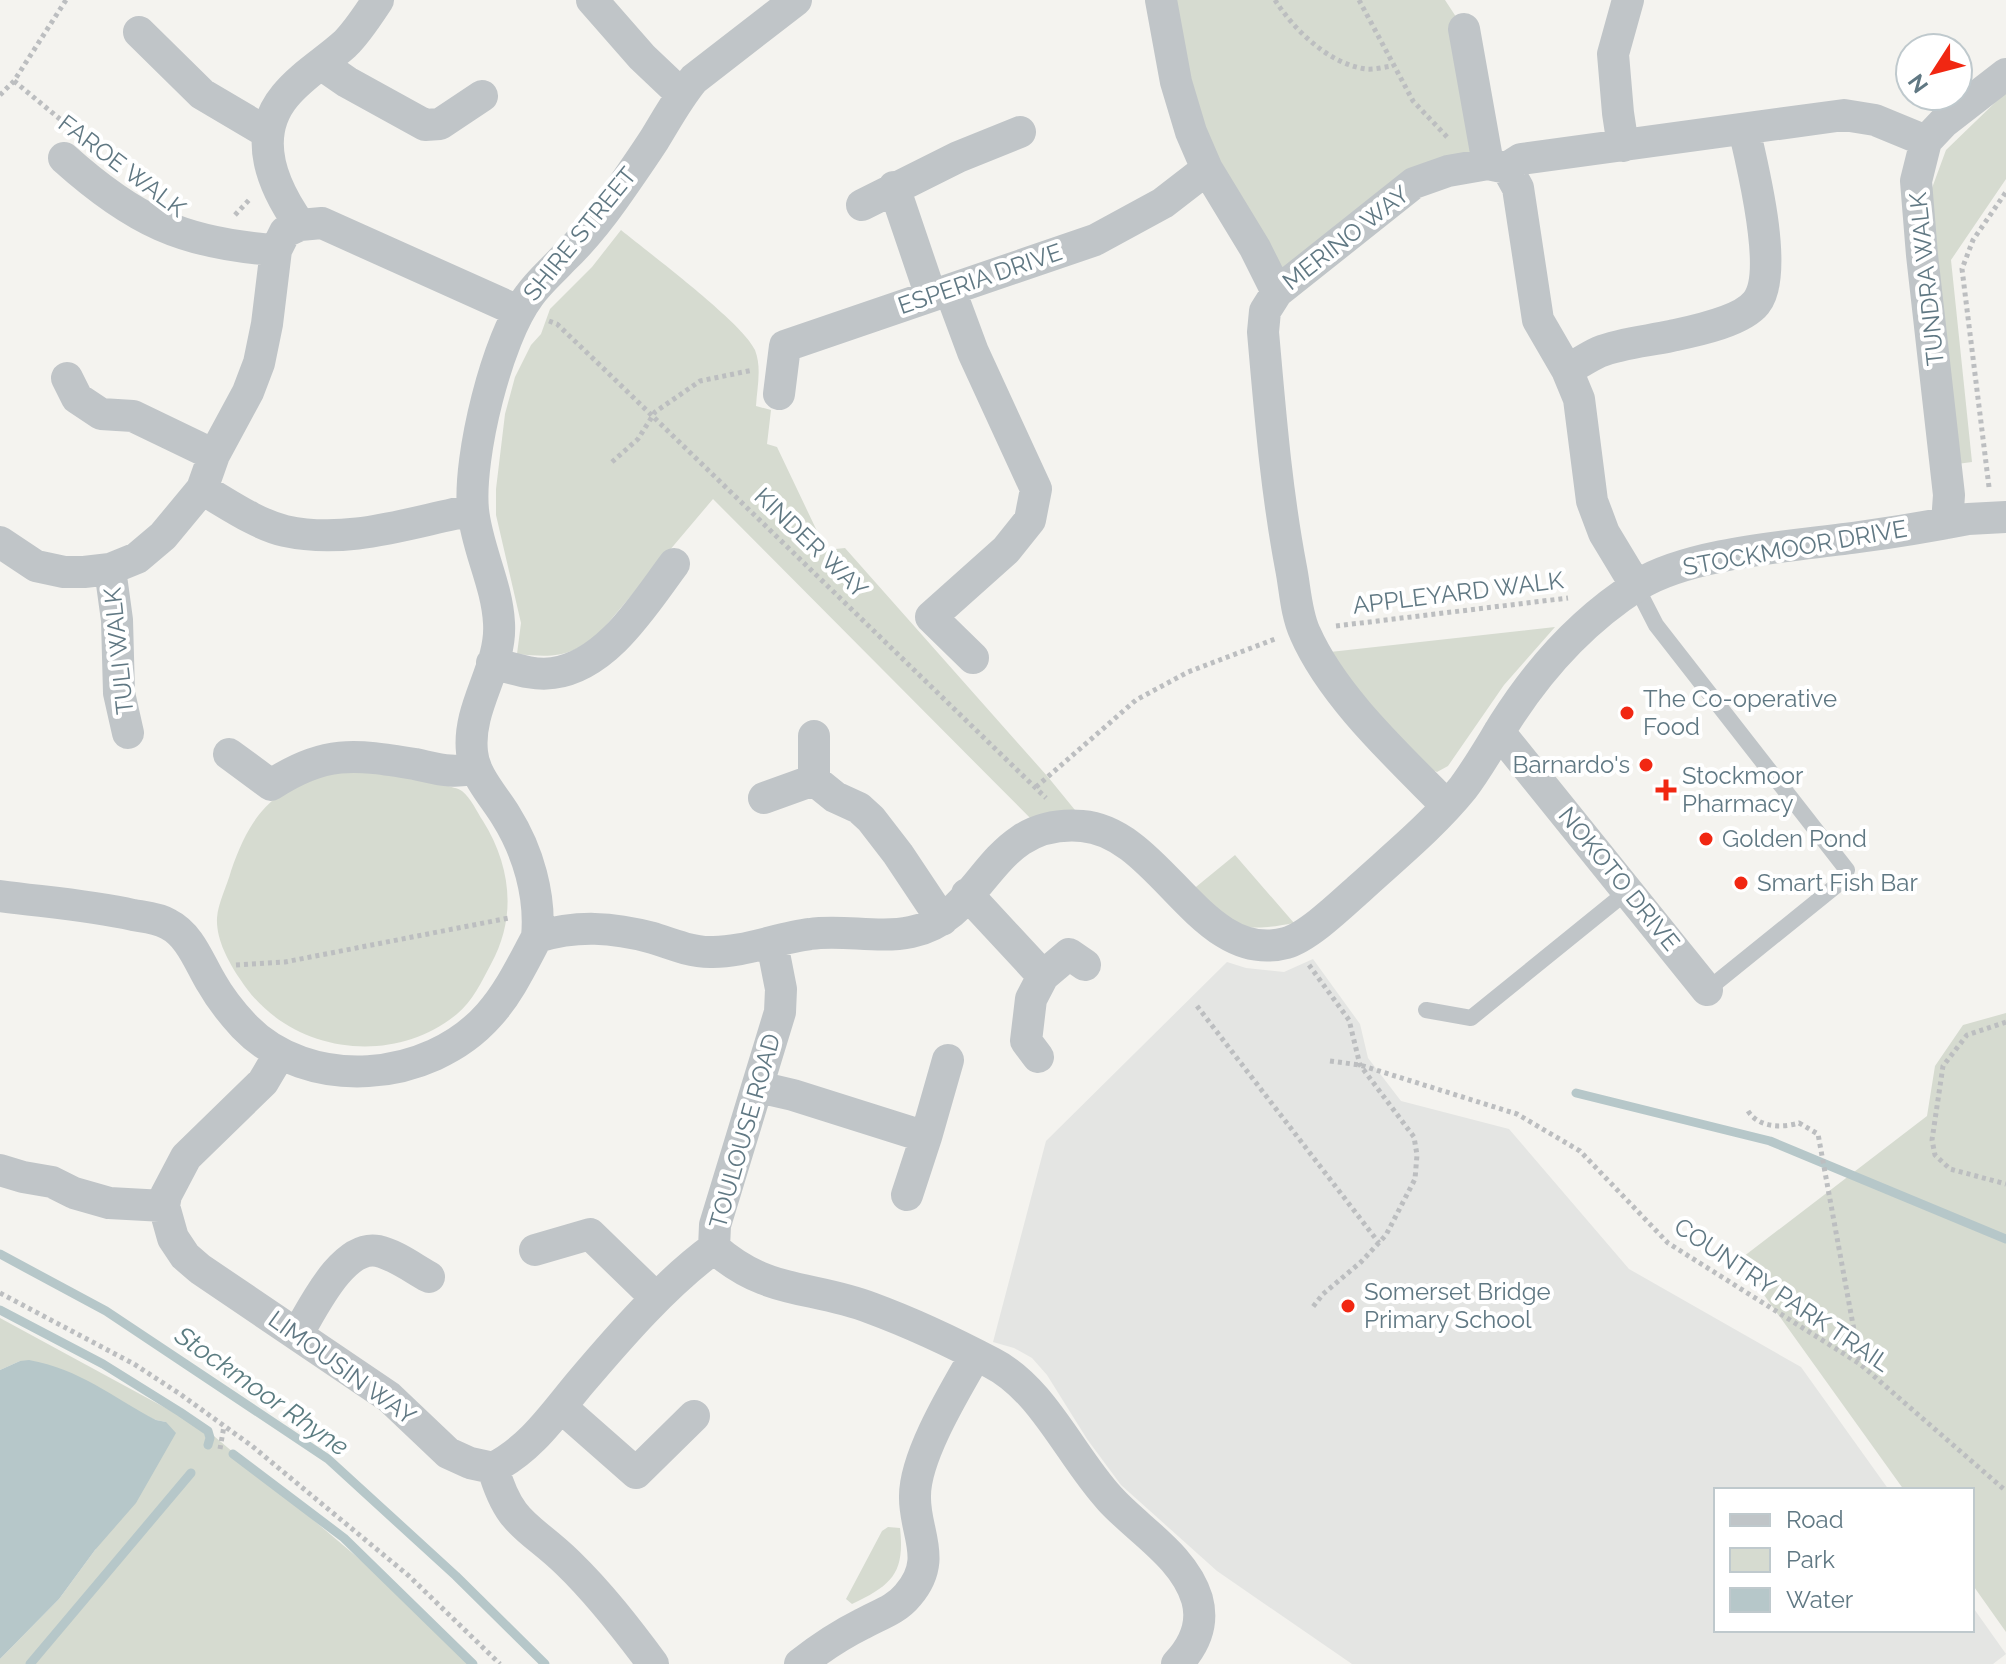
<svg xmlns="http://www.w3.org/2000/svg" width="2006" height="1664" viewBox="0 0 2006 1664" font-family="Raleway,sans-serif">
<rect width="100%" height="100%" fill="#f4f3ef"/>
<!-- built -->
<path fill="#e4e5e3" d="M1313,959L1360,1024L1368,1058L1401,1101L1509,1129L1629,1269L1801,1367L1889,1490H1716V1630H1972V1606L2006,1654L1993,1664H1352L1217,1571L1121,1485L1087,1439L1047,1375L1032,1358L1014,1348L993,1342L1046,1141L1227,962L1246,968L1284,972Z"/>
<!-- green -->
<path fill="#d6dbd0" d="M1161,0H1445L1464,29L1488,164L1448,171L1277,292L1207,169Z
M2006,92V179L1951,260L1972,462L1957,464L1932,268V188L1946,150Z
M621,230C649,253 743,323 755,350C762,368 757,388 756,406L771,410L767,444L777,447L826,550L845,548L1048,777L1088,826L1041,829L713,499L603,629C573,657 557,658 517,654L521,623L496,515V489L505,414L515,377L531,345L541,334L550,309L592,267Z
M1555,627L1504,685L1448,766L1437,772C1404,760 1353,682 1330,652Z
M319,770C362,773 404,773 445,785C450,787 458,788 462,791C471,798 477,812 483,821C511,866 517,917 491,964C482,981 472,1002 457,1014C390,1069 286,1052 240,979C228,961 216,939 217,918C218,903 227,886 231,871C250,816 268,797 319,770Z
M1235,855L1294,923C1237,934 1234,926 1191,891Z
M2006,1013V1632L1972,1584V1490H1904L1739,1260L1927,1116L1935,1066L1963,1025Z
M0,1318L208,1431L421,1611L472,1664H0V1659L59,1599L95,1550L166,1422L156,1420L20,1361L0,1370Z
M888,1527L900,1528C905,1573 892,1585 852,1604L846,1599L882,1531Z"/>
<!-- water -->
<path fill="#b6c7c9" d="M29,1360C80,1369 112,1397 156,1420L166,1422L176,1433L136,1503L95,1550L59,1599L0,1659V1370L20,1361Z"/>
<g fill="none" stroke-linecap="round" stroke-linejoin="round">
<!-- stream -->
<path stroke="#b6c7c9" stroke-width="9" d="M1576,1093L1770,1141L2006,1239
M0,1254L106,1311L328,1459L456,1576L545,1664
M0,1310L103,1364L180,1412L208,1431L210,1438L208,1445
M233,1454L344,1538L473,1664
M30,1664L191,1473"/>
<!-- path -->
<path stroke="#bcbec0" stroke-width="5" stroke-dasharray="4 4" stroke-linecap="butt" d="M1275,0C1294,30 1329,64 1366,69C1374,70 1384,67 1392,66
M1359,0L1413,101L1449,139
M14,81L72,129
M0,95L14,81L66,0
M235,215L250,199
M549,321L557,324L604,369L1046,798
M612,462L638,439L655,412L700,381L753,370
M1989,487L1962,269L1973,240L2006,192
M1336,626L1568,598
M1036,787L1136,700L1188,672L1275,639
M236,965L285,962L509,918
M1309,965L1349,1020L1360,1065L1414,1137L1417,1155L1415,1179L1386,1235L1361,1262L1323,1294L1312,1308
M1197,1006L1379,1243
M2006,1022L1967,1035L1943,1066L1932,1140L1935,1155L1950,1169L2006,1184
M1330,1061L1360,1065L1517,1114L1580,1151L1668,1243L1860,1364L2006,1491
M1748,1111C1759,1128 1782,1128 1799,1123L1818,1134L1860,1363
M0,1293L134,1364L180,1394L252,1446L409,1576L500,1664
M220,1449L224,1426"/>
<!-- lane -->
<path stroke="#c0c5c8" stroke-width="16" d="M1636,586L1656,625L1847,870L1842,881L1707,990
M1426,1010L1471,1018L1629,890"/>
<!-- street -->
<path stroke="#c0c5c8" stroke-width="32" d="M592,0L642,57L681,94
M1161,0L1176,82L1191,132L1207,169L1255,248L1277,292
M1464,29L1488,164
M139,32L202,94L268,133
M321,64L347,82L425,125L440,124L482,96
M1623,146L1618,113L1613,54L1628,0
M64,158C133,220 183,244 276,250
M1507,168L1518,188L1538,320L1567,370L1579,399L1592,501L1604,533L1636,586
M894,187L931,296
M862,205L958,157L1020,132
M300,225C273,187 251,137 285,96C301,76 325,62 345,44C358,31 368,15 378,0
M950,290L973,352L1036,489L1030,520L1006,550L931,617L973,658
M1567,370C1578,364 1588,357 1599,352C1621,343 1648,341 1671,336C1694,331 1741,322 1756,303C1780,274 1752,164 1744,129
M67,378L77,398L101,414L133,416L214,455
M779,394L785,346L1095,240L1163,203L1207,169
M202,489C228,504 256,524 285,531C349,545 410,522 473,510
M1947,523L1949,495L1922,255L1916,181L1926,141L1944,122L2006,74
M0,542L36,566L64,572H84L110,569L137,558L163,536L202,489L214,455L248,392L259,363L267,324L276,250L285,232L300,225L322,223L518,311
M110,569L117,620L119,693L128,733
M492,663C512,668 533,676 553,673C607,666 644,604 674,564
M1499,732L1707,990
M814,736V780L835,797L859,808L871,819L898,854L942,920
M229,754L271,785C324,750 354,754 415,764C439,769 452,774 476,768
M764,798L814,780
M1447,806C1399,757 1333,697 1305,633C1296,614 1295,588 1291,568C1276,489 1270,411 1263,332L1265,311L1277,292L1414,183L1448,171L1488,164L1507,168L1521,159L1844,115L1875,120L1926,141
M967,894L1043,976L1031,999L1026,1041L1038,1057
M0,896C44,902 89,905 133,915C144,917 158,918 168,924C190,935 199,962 211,982C220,998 231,1012 244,1026C308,1093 429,1083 489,1015C509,993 523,963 537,937C577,925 612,927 653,938C671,944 691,952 710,952C742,953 778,938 810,934C843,929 877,939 911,932C986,917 987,818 1082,826C1161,832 1201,966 1286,943C1308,937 1342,904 1360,888C1395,856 1433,825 1463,788C1478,768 1491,745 1504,724C1538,670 1583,620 1638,585C1691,552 1796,546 1859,537C1896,532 1932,526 1968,519L2006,517
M537,937C541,896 528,851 506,816C494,796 474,776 472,752C467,706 502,668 499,623C497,584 477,549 473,510C468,457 497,338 529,296C539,282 551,272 562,260C581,242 598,221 613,200C627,180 641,160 654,140C667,119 678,98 694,79L796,0
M1043,976L1069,954L1085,965
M279,1055L263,1082L186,1157L166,1195L164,1206L173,1238L185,1256L200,1269L389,1397L448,1453L470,1463L493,1468C510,1527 529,1525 568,1563C600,1594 627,1629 653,1664
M759,1087L793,1095L926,1137L948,1060
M0,1170L23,1177L52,1182L74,1193L109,1203L164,1206
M907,1195L926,1137
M714,1248C767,1295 810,1285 871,1308C909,1322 956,1344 992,1363C1043,1389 1071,1457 1110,1499C1138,1530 1184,1556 1197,1599C1204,1624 1194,1646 1177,1664
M535,1250L590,1234L656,1298
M298,1333C313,1308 343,1244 378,1251C396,1255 414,1269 429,1277
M561,1407L636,1473L694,1416
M493,1468C531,1449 554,1414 580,1383C620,1336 665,1284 714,1248L715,1225L780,1012L781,989L772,943
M800,1664C819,1649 840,1635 862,1624C878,1615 896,1610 908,1595C939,1559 914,1533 915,1496C915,1456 955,1391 975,1356"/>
</g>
<!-- markers -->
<g fill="#f12712" stroke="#fff" stroke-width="3">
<circle cx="1627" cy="713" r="8"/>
<circle cx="1646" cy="765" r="8"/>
<path d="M1662 778h8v8h8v8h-8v8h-8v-8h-8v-8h8z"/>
<circle cx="1706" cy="839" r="8"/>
<circle cx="1741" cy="883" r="8"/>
<circle cx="1348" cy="1306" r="8"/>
</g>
<g text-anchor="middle" stroke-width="8" stroke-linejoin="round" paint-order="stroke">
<!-- street labels -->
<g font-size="24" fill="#607883" stroke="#fff">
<text transform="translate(122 166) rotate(37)" y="8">FAROE WALK</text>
<text transform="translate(580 234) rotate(-51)" y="8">SHIRE STREET</text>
<text transform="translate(1346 238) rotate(-38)" y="8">MERINO WAY</text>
<text transform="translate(980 279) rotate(-19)" y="8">ESPERIA DRIVE</text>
<text transform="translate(1927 279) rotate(-96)" y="8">TUNDRA WALK</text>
<text transform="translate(811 543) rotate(44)" y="8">KINDER WAY</text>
<text transform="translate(1795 548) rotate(-10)" y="8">STOCKMOOR DRIVE</text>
<text transform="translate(1458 593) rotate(-7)" y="8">APPLEYARD WALK</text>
<text transform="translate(119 651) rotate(-96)" y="8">TULI WALK</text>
<text transform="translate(1619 879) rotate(51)" y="8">NOKOTO DRIVE</text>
<text transform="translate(745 1131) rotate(-74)" y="8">TOULOUSE ROAD</text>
<text transform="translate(1782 1295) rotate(34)" y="8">COUNTRY PARK TRAIL</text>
<text transform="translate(342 1368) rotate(36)" y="8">LIMOUSIN WAY</text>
</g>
<!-- poi labels -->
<g font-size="24" fill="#607883" stroke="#fff" text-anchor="start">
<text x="1643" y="707">The Co-operative<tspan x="1643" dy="28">Food</tspan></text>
<text x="1630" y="773" text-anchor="end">Barnardo's</text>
<text x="1682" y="784">Stockmoor<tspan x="1682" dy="28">Pharmacy</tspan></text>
<text x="1722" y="847">Golden Pond</text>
<text x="1757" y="891">Smart Fish Bar</text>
<text x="1364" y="1300">Somerset Bridge<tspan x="1364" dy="28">Primary School</tspan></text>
</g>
<!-- water labels -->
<g font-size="26" font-style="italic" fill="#5b7c81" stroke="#fff">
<text transform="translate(262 1391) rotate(35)" y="9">Stockmoor Rhyne</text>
</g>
</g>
<!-- legend -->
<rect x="1714" y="1488" width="260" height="144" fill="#ffffff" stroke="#bfc9cd" stroke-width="2"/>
<rect x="1730" y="1514" width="40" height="12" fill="#c0c5c8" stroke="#bfc9cd" stroke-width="2"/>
<text x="1786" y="1528" font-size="24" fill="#607883">Road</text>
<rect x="1730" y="1548" width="40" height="24" fill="#d6dbd0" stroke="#bfc9cd" stroke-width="2"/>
<text x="1786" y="1568" font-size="24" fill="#607883">Park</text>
<rect x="1730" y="1588" width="40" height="24" fill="#b6c7c9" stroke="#bfc9cd" stroke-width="2"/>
<text x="1786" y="1608" font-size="24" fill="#607883">Water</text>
<!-- north arrow -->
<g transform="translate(1934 72) rotate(234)"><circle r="38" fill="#ffffff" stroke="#bfc9cd" stroke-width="2"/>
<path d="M0-6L14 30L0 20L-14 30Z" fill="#f12712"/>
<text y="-12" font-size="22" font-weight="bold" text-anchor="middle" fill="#607883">N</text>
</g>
</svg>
